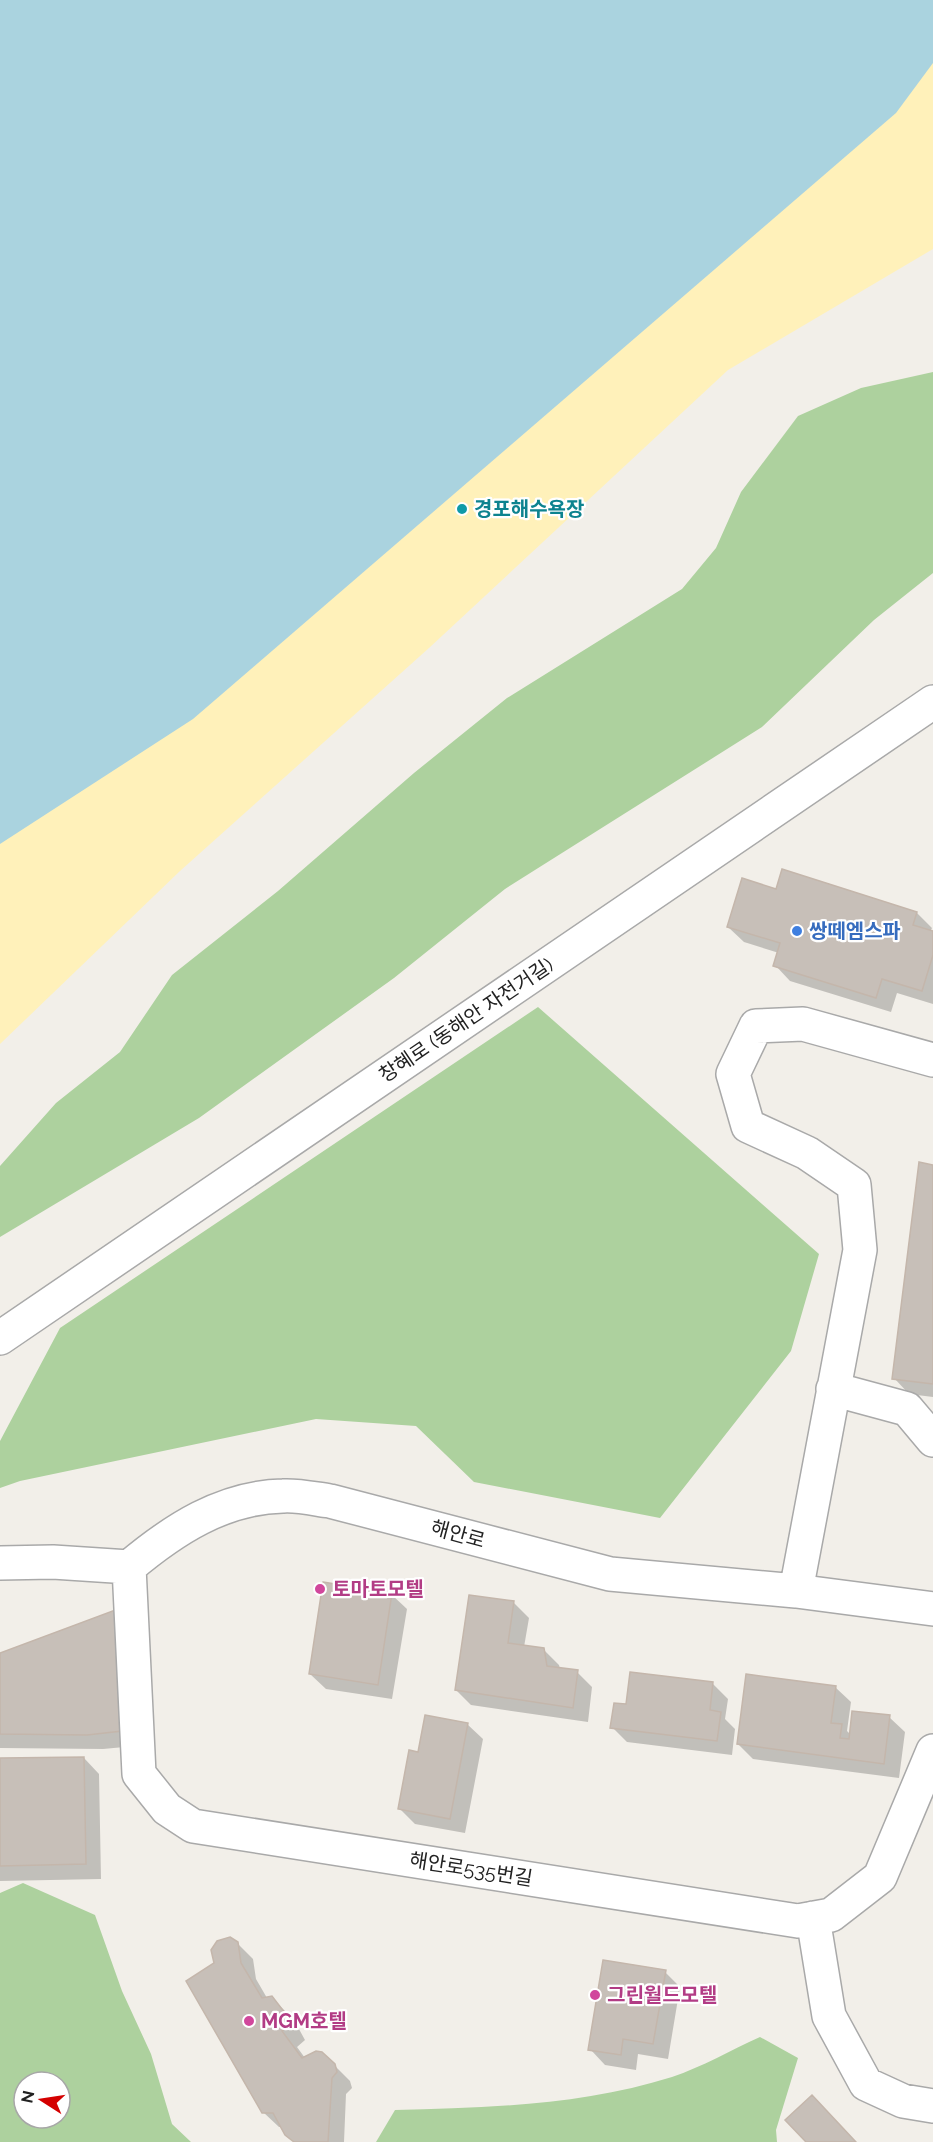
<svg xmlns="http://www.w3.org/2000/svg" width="933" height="2142" viewBox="0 0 933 2142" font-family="Raleway,'Noto Sans KR',sans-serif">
<rect width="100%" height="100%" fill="#f2efe9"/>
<!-- forest -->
<path fill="#add19e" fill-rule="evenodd" d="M933,372V573L874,620L762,727L505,889L394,978L199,1118L0,1237V1166L56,1103L120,1052L172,975L278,891L414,773L507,698L682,589L716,548L741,492L798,416L861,388Z
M538,1007L819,1254L791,1351L660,1518L474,1482L416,1426L316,1419L20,1481L0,1488V1441L60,1328Z
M23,1883L95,1915L122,1991L151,2054L172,2124L191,2142H0V1893ZM24,2082H60V2118H24Z
M760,2037L798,2058L776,2130L777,2142H376L395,2110C488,2108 583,2105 672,2077C702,2067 731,2050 760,2037Z"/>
<!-- sand -->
<path fill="#fff1ba" d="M933,1V249L728,370L429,648L180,871L0,1044V792Z"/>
<!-- water -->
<path fill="#aad3df" d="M0,0H933V63L896,113L193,719L0,844Z"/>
<!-- shadow -->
<path fill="#0003" d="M777,891L917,913L932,928L930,932L933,933V1004L897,993L891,1012L790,981L775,965L779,953L744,942L728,927Z
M933,1166V1397L909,1394L894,1378Z
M391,1594L407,1609L392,1699L326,1689L310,1674Z
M513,1602L529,1618L524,1647L544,1650L559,1665L560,1669L577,1672L592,1687L588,1722L471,1705L456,1690Z
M0,1654L146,1745L103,1749L0,1748Z
M713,1684L728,1699L725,1719L735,1729L732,1755L627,1742L612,1727Z
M835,1687L851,1702L847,1731L851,1735L889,1717L905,1732L899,1778L753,1759L738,1744Z
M467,1724L483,1739L465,1833L415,1824L400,1809L419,1753Z
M84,1758L99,1774L101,1879L0,1881V1760Z
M237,1943L253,1959L256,1979L267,1998H272L294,2020L305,2040L297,2047L305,2058L334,2065L350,2081L352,2088L346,2094L344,2142H294L283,2127H279L263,2112L215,1963Z
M665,1972L680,1987L668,2059L638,2054L636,2070L605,2065L590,2049Z"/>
<!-- building -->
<path fill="#c7bfb8" stroke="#c4b6ab" stroke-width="1.5" d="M782,869L917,912L913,925L933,931V955L922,991L882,979L876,998L773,966L780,943L727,927L742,878L776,889Z
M919,1162L933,1165V1384L892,1379Z
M323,1582L392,1593L378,1685L309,1674Z
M469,1595L514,1601L508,1643L544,1648L547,1666L578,1670L573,1708L455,1690Z
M118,1609L131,1730L87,1735L0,1734V1653Z
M630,1672L713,1682L710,1710L721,1712L717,1741L610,1728L614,1703L626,1704Z
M746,1674L836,1686L831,1723L842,1724L840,1738L849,1739L852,1711L890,1715L884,1764L737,1744Z
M425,1715L468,1723L450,1819L398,1809L409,1750L418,1752Z
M84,1757L86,1864L0,1866V1758Z
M230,1937L238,1942L241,1963L262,1998L272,1996L288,2017L291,2024L282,2031L302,2058L316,2051L322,2052L335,2064L337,2072L332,2078L328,2142H294L285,2135L273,2113H262L186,1981L214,1963L211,1950L217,1941Z
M603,1960L666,1970L653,2044L623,2039L621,2055L588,2050Z
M812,2095L856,2142H806L785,2120Z"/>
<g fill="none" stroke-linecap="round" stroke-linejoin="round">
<defs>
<path id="minor" d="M0,1338L933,702
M833,1389L907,1409L933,1440
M0,1563L53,1562L129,1567C173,1530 223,1497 283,1496C298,1495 315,1499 330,1501L610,1574L796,1591L933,1609
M129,1567L139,1774L167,1809L193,1826L798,1921L831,1915L880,1877L933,1751
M796,1591L860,1250L854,1185L807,1153L748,1126L733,1074L756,1026L803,1024L933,1060
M813,1918L829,2016L866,2084L903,2101L933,2106"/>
</defs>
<!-- minor casing -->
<use href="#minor" stroke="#a9a9a9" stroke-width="36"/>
<!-- minor -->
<use href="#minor" stroke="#fff" stroke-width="33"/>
</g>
<!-- markers -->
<circle fill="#0f9aa8" stroke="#fff" stroke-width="2" cx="462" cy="509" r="6"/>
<circle fill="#3f7fe0" stroke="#fff" stroke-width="2" cx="797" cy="931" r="6"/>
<g fill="#d1479c" stroke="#fff" stroke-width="2">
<circle cx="320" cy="1589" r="6"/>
<circle cx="595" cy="1995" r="6"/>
<circle cx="249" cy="2021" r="6"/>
</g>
<g text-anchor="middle" stroke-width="4.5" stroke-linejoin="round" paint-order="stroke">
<!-- culture labels -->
<g font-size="20" font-weight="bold" fill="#0d838f" stroke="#fff" text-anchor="start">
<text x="474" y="516">경포해수욕장</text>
</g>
<!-- shop labels -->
<g font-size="20" font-weight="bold" fill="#366cbe" stroke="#fff" text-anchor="start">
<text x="809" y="938">쌍떼엠스파</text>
</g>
<!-- street labels -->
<g font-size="20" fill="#222" stroke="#fff">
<text transform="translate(466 1020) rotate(-34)" y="7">창혜로 (동해안 자전거길)</text>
<text transform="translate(458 1534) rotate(15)" y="7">해안로</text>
<text transform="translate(471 1869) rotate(9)" y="7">해안로535번길</text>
</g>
<!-- hotel labels -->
<g font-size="20" font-weight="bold" fill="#b23c85" stroke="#fff" text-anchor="start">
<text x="332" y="1596">토마토모텔</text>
<text x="607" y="2002">그린월드모텔</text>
<text x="261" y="2028">MGM호텔</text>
</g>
</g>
<!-- north arrow -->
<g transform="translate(42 2100) rotate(282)"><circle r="28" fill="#ffffff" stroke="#a7a7a7" stroke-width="1.5"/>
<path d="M0-4.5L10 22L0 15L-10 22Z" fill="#d40000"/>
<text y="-9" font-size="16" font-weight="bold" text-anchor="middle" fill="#222222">N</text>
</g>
</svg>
